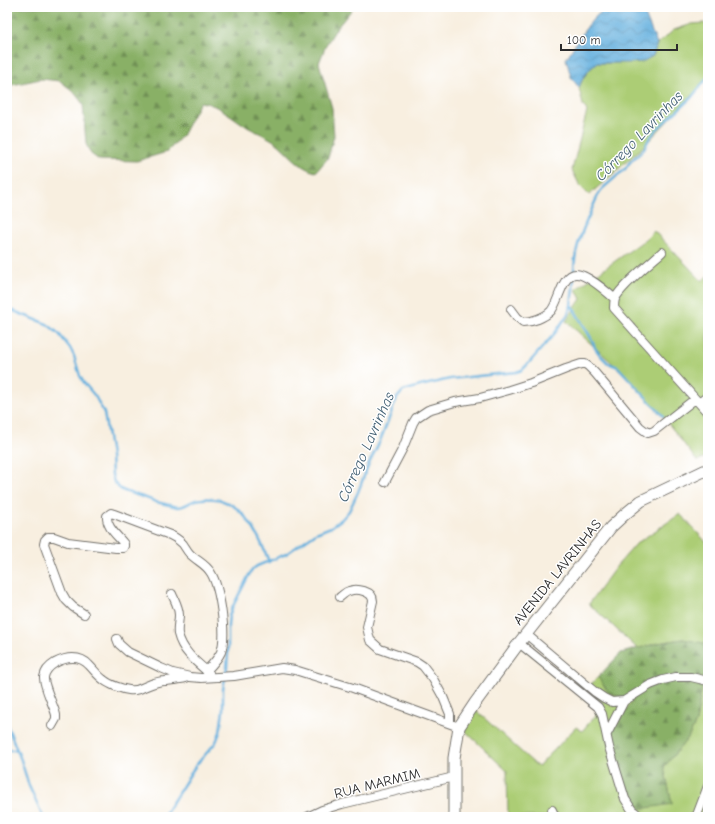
<svg xmlns="http://www.w3.org/2000/svg" width="715" height="824" viewBox="0 0 715 824" font-family="'Comic Neue',sans-serif">
<defs>
<pattern id="forest-firs" width="22" height="20" patternUnits="userSpaceOnUse"><rect width="22" height="20" fill="#89b066"/><path d="M5 1l3.5 6h-7zM16 11l3.5 6h-7z" fill="#708f54"/></pattern>
<pattern id="water-waves" width="16" height="10" patternUnits="userSpaceOnUse"><rect width="16" height="10" fill="#65b0de"/><path d="M0 5q4-4 8 0t8 0" fill="none" stroke="#538fb4"/></pattern>
</defs>
<rect width="100%" height="100%" fill="#fff"/>
<filter id="ink" filterUnits="userSpaceOnUse"><feTurbulence type="fractalNoise" baseFrequency=".025" numOctaves="2"/><feDisplacementMap in="SourceGraphic" scale="8" xChannelSelector="R" yChannelSelector="G"/><feConvolveMatrix kernelMatrix="1 2 1 2 8 2 1 2 1" color-interpolation-filters="sRGB"/></filter>
<filter id="wash" filterUnits="userSpaceOnUse"><feTurbulence type="fractalNoise" baseFrequency=".012" numOctaves="4" result="noise"/><feDisplacementMap in="SourceGraphic" scale="16" xChannelSelector="R" yChannelSelector="G"/><feGaussianBlur stdDeviation="0.9" result="paint"/><feColorMatrix in="noise" values="0 0 0 0 0 0 0 0 0 0 0 0 0 0 0 0 0 1.4 0 .05"/><feComposite in="paint" operator="in"/></filter>
<g filter="url(#wash)">
<rect width="100%" height="100%" fill="#f8efe0"/>
<!-- grass -->
<path fill="#accd75" stroke="#6c7c50" d="M704,23L708,27V78L643,147L589,195L580,186L572,170L587,111L583,105L579,88L583,78L590,69L597,63H613L653,56L657,44L674,30L692,24Z
M654,231L702,281L708,275V456L697,461L665,419L622,372L566,321L581,299L576,289L646,239Z
M680,514L708,544V644L683,639L658,643L638,649L589,604L615,568L637,543Z
M708,674V817H508L507,771L459,725L472,707L538,767L576,727L582,731L603,707V703L591,693V684L598,677L609,693L633,701L607,738L672,804L664,767L688,738L696,722L704,675Z"/>
<!-- forest -->
<path fill="url(#forest-firs)" stroke="#5a6e48" d="M7,7H354L336,29L326,45L319,63L332,108L334,136L328,158L316,172C299,169 288,151 274,141C266,136 257,132 249,128C234,119 219,104 200,102L182,136L167,152L137,161L99,160L91,154L86,144L83,104L73,91L60,81L41,79L7,86Z
M683,639L708,644V674L704,675L696,722L688,738L664,767L672,804L640,809L625,784L607,738L633,701L609,693L598,677L621,653L658,643Z"/>
<!-- water -->
<path fill="url(#water-waves)" stroke="#486e84" d="M611,7H642L657,44L653,56L642,62L630,63H597L590,69L583,78L579,88L571,77L566,59C575,45 594,10 611,7Z"/>
<g fill="none" stroke-linecap="round" stroke-linejoin="round">
<!-- stream -->
<path stroke="#65b0de" stroke-width="2.5" d="M574,272C574,244 588,218 599,193L602,189L625,169L630,162L640,153L644,149L649,139L658,128L691,98L708,77
M572,306L591,338L595,348L600,355L608,363L618,367L663,416
M7,308L21,314L47,324L52,328L59,334L70,348L74,356L80,376L84,383L95,396L104,413L111,455L112,475L114,482L117,486L122,490L127,492L146,498L156,502L178,507C186,507 192,499 202,499C206,498 220,499 223,501C247,508 261,540 269,562
M7,725L21,760L29,786L43,817
M7,750H17
M163,817L196,765L211,748L216,742L220,732L223,711V689L227,667L228,653V625L229,616L232,608L249,575L253,569L257,566L286,554L316,533L331,527L342,519L349,511L358,492L369,463L380,441L397,398L403,391L420,386L450,379L516,372L522,370L528,364L555,333L568,314L571,306L573,288L574,277"/>
</g>
</g>
<g filter="url(#ink)">
<g fill="none" stroke-linecap="round" stroke-linejoin="round">
<defs>
<path id="street" d="M662,252C651,262 620,287 615,299C614,302 614,305 614,308L708,413
M511,309L517,317L523,322C528,322 533,321 538,319C543,317 547,315 551,311C559,302 562,274 576,274C587,274 607,292 615,299
M699,403L708,396
M385,482L403,448L413,423L416,418L428,410L455,402L480,398L509,390L531,383L566,369L581,364H585L588,366L595,373L640,427L648,433L654,431L695,399
M172,594C175,601 179,608 179,615C179,621 177,628 178,634C182,651 196,662 209,673
M340,597C343,595 345,592 349,591C357,588 373,591 373,601L367,627L370,640L380,649L417,662L423,666L433,679L443,697L450,714V723
M84,614L73,607L66,600L62,593L44,544L45,540L48,537H54L68,542L116,548H123L124,546V544C118,536 106,527 107,516L111,513L114,514L170,535C175,537 179,540 183,544C185,547 187,551 190,554C197,561 206,564 211,573C220,588 227,634 221,652C218,659 212,665 206,671
M526,634L595,692L604,698L612,702L624,701L650,685L663,680L676,677H691L708,681
M117,639L119,644L128,652L161,668L173,673L190,677L201,678L234,676L282,668L295,670L353,688L459,727
M519,643L598,707L602,714L609,747L625,799L632,810L641,817
M52,726L56,719V715C54,706 43,685 44,677C45,671 50,666 55,663C66,657 80,655 89,665C94,670 98,676 104,680C110,685 122,689 129,690C134,691 140,689 144,687C151,684 157,681 165,681C172,680 179,680 186,678
M607,734L624,701
M552,810L555,817
M307,817L322,810L342,804L454,777
M694,817L697,815L708,786"/>
<path id="secondary" d="M454,817V758L459,727L475,703L519,643L611,527L624,515L641,501L708,469"/>
</defs>
<!-- street casing -->
<use href="#street" stroke="#73706a" stroke-width="10"/>
<!-- secondary casing -->
<use href="#secondary" stroke="#73706a" stroke-width="13"/>
<!-- street -->
<use href="#street" stroke="#fff" stroke-width="8"/>
<!-- secondary -->
<use href="#secondary" stroke="#fff" stroke-width="11"/>
</g>
</g>
<g text-anchor="middle" stroke-width="3" stroke-linejoin="round" paint-order="stroke">
<!-- street labels -->
<g font-size="14" fill="#2b2b2b" stroke="#fff">
<text transform="translate(557 572) rotate(-51)" y="5">AVENIDA LAVRINHAS</text>
<text transform="translate(377 783) rotate(-14)" y="5">RUA MARMIM</text>
</g>
<!-- water labels -->
<g font-size="15" font-style="italic" fill="#426073" stroke="#fff">
<text transform="translate(639 136) rotate(-46)" y="5">Córrego Lavrinhas</text>
<text transform="translate(366 447) rotate(-66)" y="5">Córrego Lavrinhas</text>
</g>
</g>
<!-- margin -->
<rect width="715" height="824" fill="none" stroke="#fff" stroke-width="24"/>
<!-- scale -->
<path d="M561 44v6h116v-6" fill="none" stroke="#2b2b2b" stroke-width="2"/>
<text x="567" y="44" font-size="12" fill="#2b2b2b" stroke="#ffffff" stroke-width="3" paint-order="stroke">100 m</text>
</svg>
